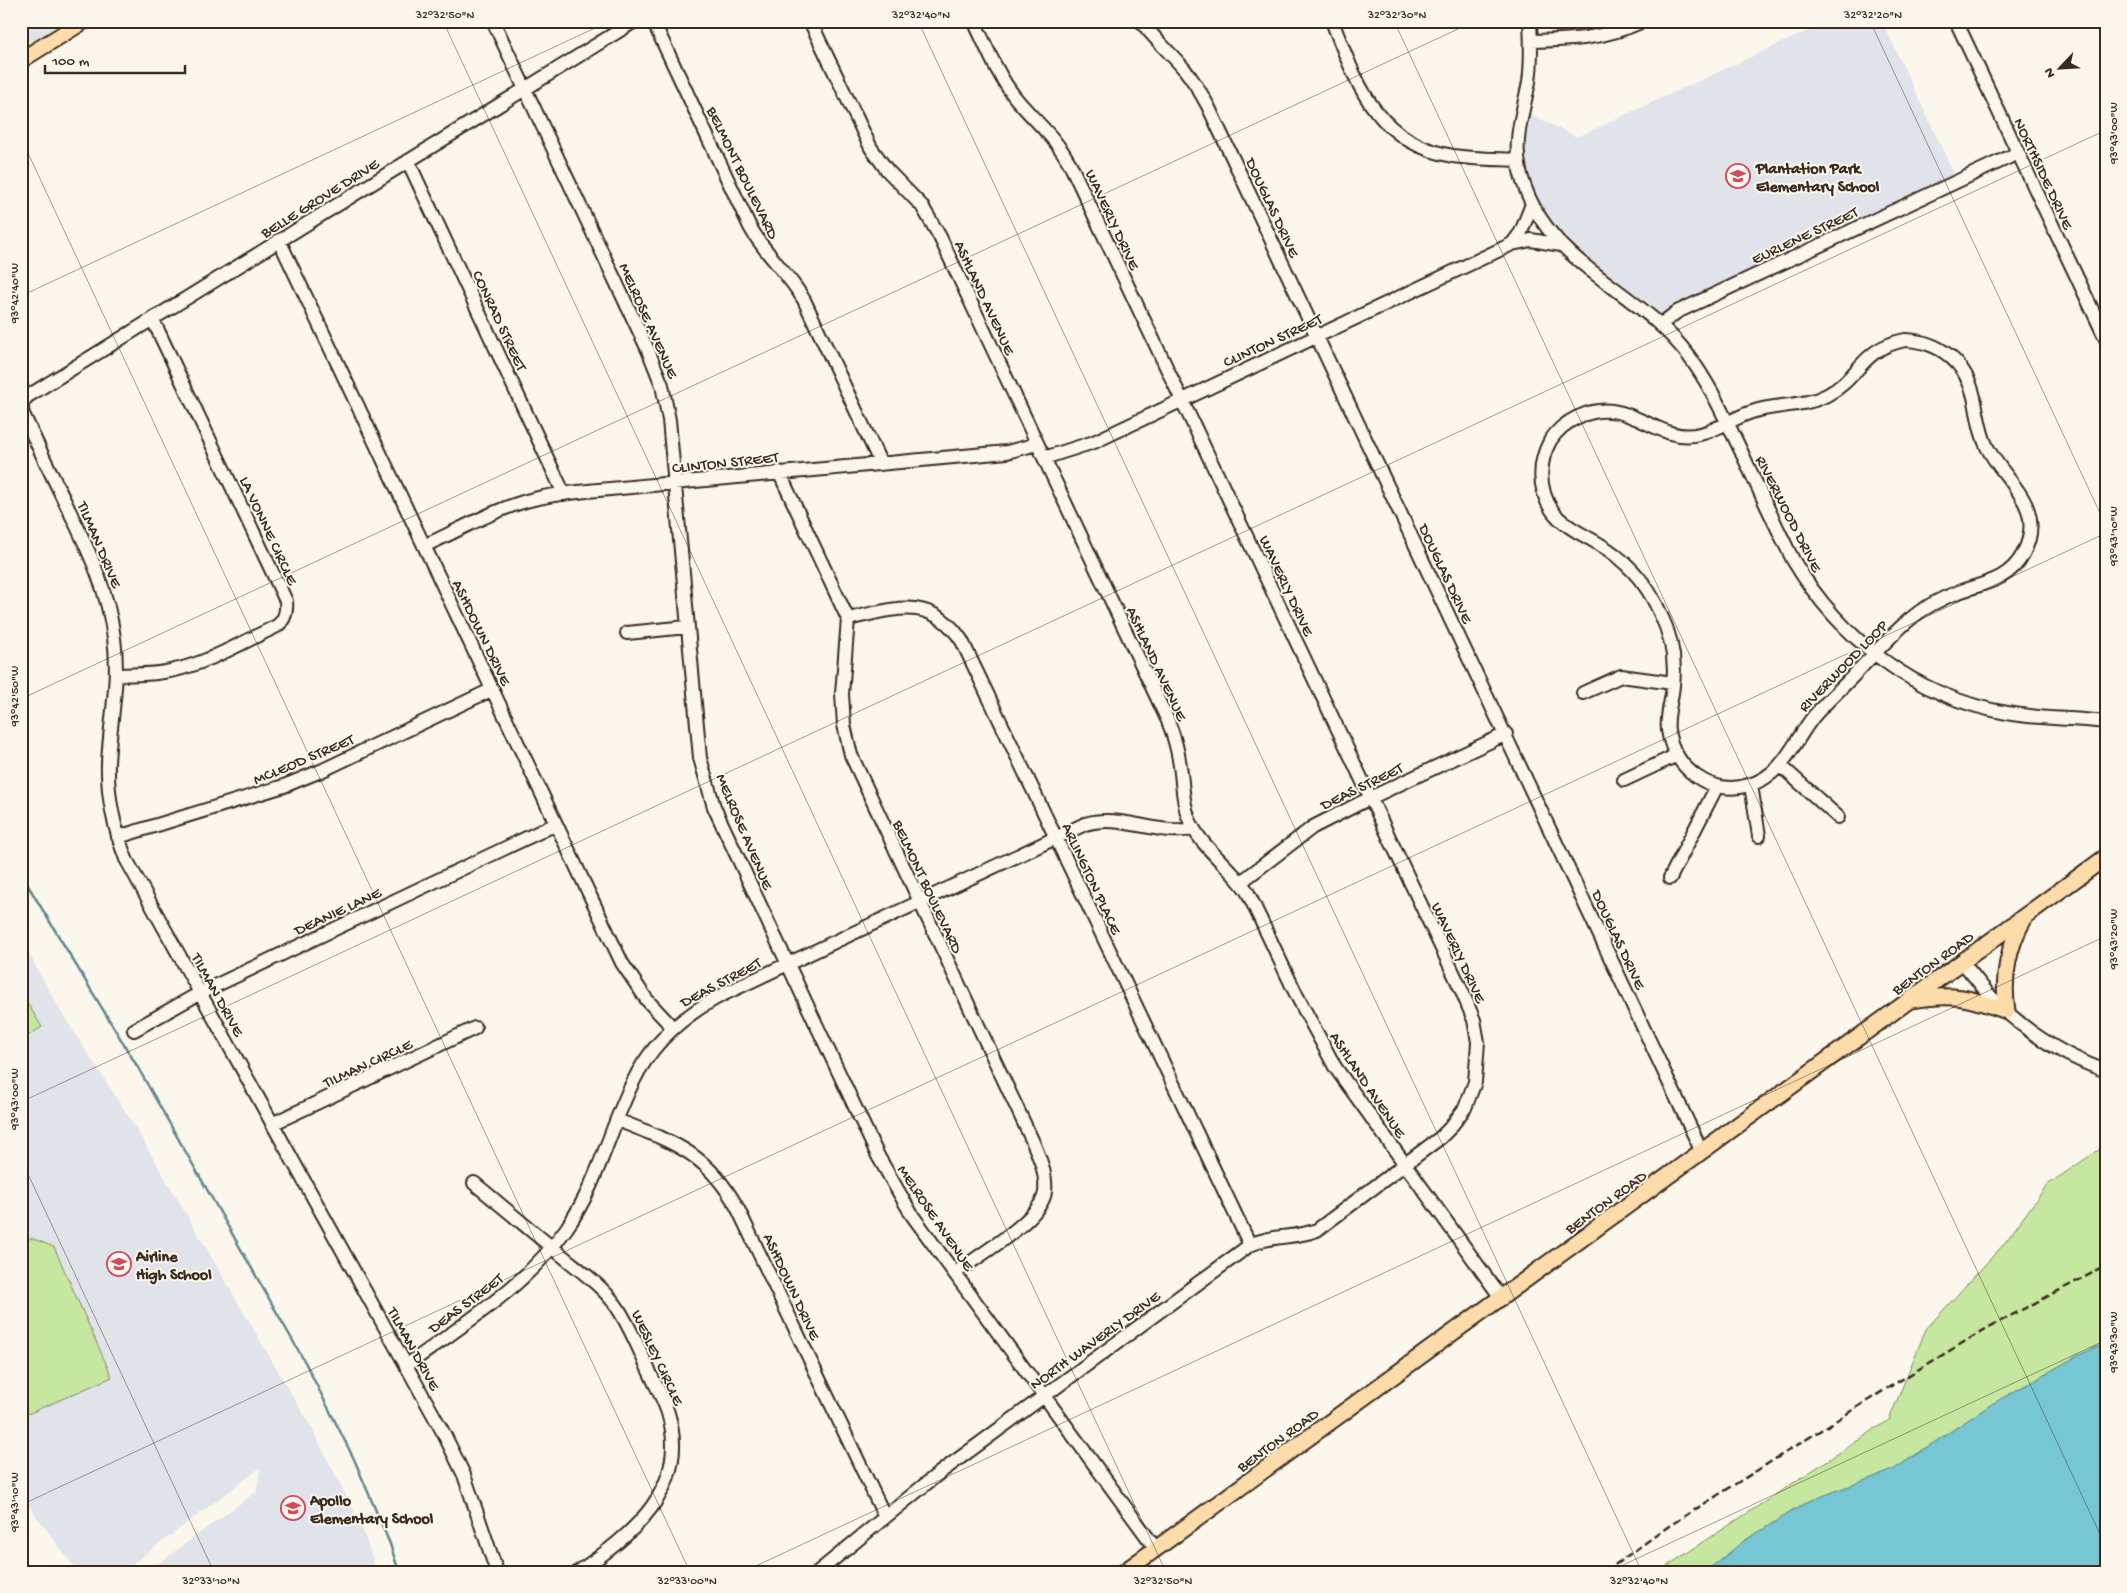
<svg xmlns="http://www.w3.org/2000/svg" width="2127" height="1593" viewBox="0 0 2127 1593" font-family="'Gochi Hand',sans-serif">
<rect width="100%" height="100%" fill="#fbf7ec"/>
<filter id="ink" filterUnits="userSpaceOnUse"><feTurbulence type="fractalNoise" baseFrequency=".02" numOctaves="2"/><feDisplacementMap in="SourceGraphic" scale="10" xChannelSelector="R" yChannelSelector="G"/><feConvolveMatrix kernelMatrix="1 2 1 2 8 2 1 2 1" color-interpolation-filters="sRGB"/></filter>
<g filter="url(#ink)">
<!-- built -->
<path fill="#e1e3ea" d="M21,21H67L21,49Z
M1829,21H1882L1957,180L1661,324L1579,262L1524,183L1521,110L1577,137Z
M21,940L61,1012L134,1125L312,1429L361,1525L377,1572H147L257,1491L260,1468L122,1572H78L26,1502L21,1493Z"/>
<!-- green -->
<path fill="#c5e7a0" stroke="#80885f" d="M21,993L42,1027L21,1040Z
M2106,1145V1343L2081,1354L1992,1404L1893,1470L1809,1501L1744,1541L1705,1572H1658L1889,1420L1926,1329L2004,1244L2047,1185Z
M31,1238L54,1247L112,1377L21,1417V1242Z"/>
<!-- water -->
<path fill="#77c6d4" stroke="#5f888b" d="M2106,1343V1572H1705L1744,1541L1809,1501L1893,1470L1992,1404L2081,1354Z"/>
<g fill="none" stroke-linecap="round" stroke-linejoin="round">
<!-- stream -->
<path stroke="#5f888b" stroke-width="2.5" d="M21,874L137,1066L306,1364L354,1459L390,1544L399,1572"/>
<defs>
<path id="minor" d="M493,21L648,350L662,385L669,420L700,758L714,807L878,1156L912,1215L1156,1549
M653,21L750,227C765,254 788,273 804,300L881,464
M810,21L871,148L887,170L922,206L940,237L1168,721C1174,736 1178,750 1180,766C1183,784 1182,802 1189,819C1200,847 1229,865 1247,891L1297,996L1335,1067L1502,1299
M1141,21C1154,39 1171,53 1185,70C1194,81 1201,93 1208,106L1702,1152
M1332,21C1357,84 1376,143 1453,156C1474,159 1497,159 1518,160
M1530,21C1531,42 1532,61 1529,82C1523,112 1513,140 1520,171C1543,265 1635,285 1688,355C1710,384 1725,418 1741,451C1758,488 1775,524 1793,560C1840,639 1915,697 2007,713C2039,719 2073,718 2106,722
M1956,21L2106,339
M1531,41C1573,40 1604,39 1643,21
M408,161L564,494
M279,240L622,963L647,1000L673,1028
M1512,244L1531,240L1561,245
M1661,324L1677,312L2018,153
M1905,340C1940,341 1966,363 1974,397C1978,414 1979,431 1987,447C2005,483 2048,506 2023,554C2010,579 1986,583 1961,591C1942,598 1924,607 1909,620C1890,636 1873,655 1856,673C1842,688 1827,701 1814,716C1793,742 1785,774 1749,785C1711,797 1673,768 1668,730C1666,714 1672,701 1673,685C1676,660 1671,635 1660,613C1651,592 1637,573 1620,559C1591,532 1549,531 1542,484C1540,470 1543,454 1550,441C1557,430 1567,422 1578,417C1630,393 1655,445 1700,434C1719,430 1736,416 1755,411C1779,404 1804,407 1827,395C1861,377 1860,349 1905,340Z
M1044,458L1094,442L1512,244L1521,232L1532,204
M779,472L848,619L842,694L844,725L851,755L1032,1140C1039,1156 1047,1174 1045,1192C1042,1219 978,1256 955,1273
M424,546C460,530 496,508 534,499C558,493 585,491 610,489L1007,452L1037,444
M848,619C894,609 931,594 962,641L1250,1245
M627,633L687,627
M116,675C134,674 153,675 170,671C207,664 243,642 277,626C285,620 287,611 286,601L153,320
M1583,693L1621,676L1673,683
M1781,766L1838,817
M1624,780L1677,755
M1751,785L1759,836
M118,837L284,786L323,770L493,689
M1670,878L1717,786
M1241,882L1313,827L1370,798L1506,734
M1962,962C1973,974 1983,989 1995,1001C2026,1032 2064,1056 2106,1071
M134,1030L200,993L556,824
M617,1120C673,1142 708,1153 738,1209L885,1517
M272,1124L475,1028
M474,1183C502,1206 530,1230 559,1253C578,1269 600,1284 615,1304C630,1325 640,1352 651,1375C657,1388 664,1400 668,1413C691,1488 632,1535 578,1572
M406,1366C462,1325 525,1287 566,1229C598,1184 609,1130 633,1082C652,1042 685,1014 724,994L1085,824C1120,813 1157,836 1193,829
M497,1572L464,1475L444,1434L126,859C114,828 107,796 108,763C110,720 120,680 114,638C108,591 89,551 69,510C53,478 38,446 23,414C21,406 22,401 28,396L635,21
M818,1572L938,1474L1250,1245C1273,1234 1294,1239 1317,1230L1440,1138L1450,1128L1465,1108L1475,1082L1478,1042L1474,1020L1461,989L1070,164C1055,136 1034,121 1014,96C997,74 986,46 974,21"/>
<path id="major" d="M21,60L84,21
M1912,1000C1953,993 1968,997 2007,1011
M2007,1011C2002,979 2008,945 2025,917
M1124,1572L2106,857"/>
</defs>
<!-- minor casing -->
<use href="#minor" stroke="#3b2a1e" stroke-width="16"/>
<!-- major casing -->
<use href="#major" stroke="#3b2a1e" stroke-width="19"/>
<!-- minor -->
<use href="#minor" stroke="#fbf7ec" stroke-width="12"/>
<!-- major -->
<use href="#major" stroke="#fddcac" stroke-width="15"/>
<!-- rail -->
<path stroke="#3b2a1e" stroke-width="2.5" stroke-dasharray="8 4" stroke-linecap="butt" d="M1605,1572L1669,1526L1886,1389L1989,1327L2106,1266"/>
</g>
</g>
<!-- ticks -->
<path fill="none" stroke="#3b2a1e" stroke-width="1" stroke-opacity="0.45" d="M443,21L1166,1572M918,21L1642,1572M1394,21L2106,1547M1870,21L2106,526M21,138L690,1572M21,296L610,21M21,699L1475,21M21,1102L2106,130M21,1159L214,1572M21,1505L2106,533M743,1572L2106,936M1608,1572L2106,1340"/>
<!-- icons -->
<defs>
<symbol id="school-ring" viewBox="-11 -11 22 22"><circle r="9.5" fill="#fbf7ec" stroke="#d1495b" stroke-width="1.5"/><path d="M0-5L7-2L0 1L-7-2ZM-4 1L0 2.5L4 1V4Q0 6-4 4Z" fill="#d1495b"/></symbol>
</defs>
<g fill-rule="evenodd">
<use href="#school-ring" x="1724" y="162" width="28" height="28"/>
<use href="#school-ring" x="105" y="1250" width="28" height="28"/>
<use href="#school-ring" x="279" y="1494" width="28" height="28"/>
</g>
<g text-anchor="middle" stroke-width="4" stroke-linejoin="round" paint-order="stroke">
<!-- poi labels -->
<g font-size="16" font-weight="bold" fill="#3b2a1e" stroke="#fbf7ec" text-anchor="start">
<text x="1756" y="173">Plantation Park<tspan x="1756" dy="18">Elementary School</tspan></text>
<text x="136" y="1261">Airline<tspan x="136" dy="18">High School</tspan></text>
<text x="310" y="1505">Apollo<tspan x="310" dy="18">Elementary School</tspan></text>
</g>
<!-- street labels -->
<g font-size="16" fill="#3b2a1e" stroke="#fbf7ec">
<text transform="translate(744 172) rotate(64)" y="6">BELMONT BOULEVARD</text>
<text transform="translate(2045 173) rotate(65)" y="6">NORTHSIDE DRIVE</text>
<text transform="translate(319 197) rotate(-32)" y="6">BELLE GROVE DRIVE</text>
<text transform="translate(1274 207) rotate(65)" y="6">DOUGLAS DRIVE</text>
<text transform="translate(1114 219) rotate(65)" y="6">WAVERLY DRIVE</text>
<text transform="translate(1804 234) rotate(-25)" y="6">EURLENE STREET</text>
<text transform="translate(986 297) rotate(65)" y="6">ASHLAND AVENUE</text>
<text transform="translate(501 320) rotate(65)" y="6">CONRAD STREET</text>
<text transform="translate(650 320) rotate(66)" y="6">MELROSE AVENUE</text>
<text transform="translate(1272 339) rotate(-25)" y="6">CLINTON STREET</text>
<text transform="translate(725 461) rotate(-6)" y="6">CLINTON STREET</text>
<text transform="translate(1790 513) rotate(63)" y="6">RIVERWOOD DRIVE</text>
<text transform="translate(270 530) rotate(65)" y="6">LA VONNE CIRCLE</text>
<text transform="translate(101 544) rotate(67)" y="6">TILMAN DRIVE</text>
<text transform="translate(1447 573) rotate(65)" y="6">DOUGLAS DRIVE</text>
<text transform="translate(1288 585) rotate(65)" y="6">WAVERLY DRIVE</text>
<text transform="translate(483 632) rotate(64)" y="6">ASHDOWN DRIVE</text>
<text transform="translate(1158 663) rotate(65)" y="6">ASHLAND AVENUE</text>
<text transform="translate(1842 665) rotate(-46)" y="6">RIVERWOOD LOOP</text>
<text transform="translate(303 758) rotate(-23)" y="6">MCLEOD STREET</text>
<text transform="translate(1361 785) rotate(-26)" y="6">DEAS STREET</text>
<text transform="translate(746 831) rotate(67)" y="6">MELROSE AVENUE</text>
<text transform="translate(1093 878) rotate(65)" y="6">ARLINGTON PLACE</text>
<text transform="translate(929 886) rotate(65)" y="6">BELMONT BOULEVARD</text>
<text transform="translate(337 910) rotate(-25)" y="6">DEANIE LANE</text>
<text transform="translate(1620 939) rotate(65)" y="6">DOUGLAS DRIVE</text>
<text transform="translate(1460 952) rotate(65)" y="6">WAVERLY DRIVE</text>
<text transform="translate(1932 962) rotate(-36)" y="6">BENTON ROAD</text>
<text transform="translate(720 981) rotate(-28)" y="6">DEAS STREET</text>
<text transform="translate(219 994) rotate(61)" y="6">TILMAN DRIVE</text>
<text transform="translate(367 1062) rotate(-25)" y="6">TILMAN CIRCLE</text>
<text transform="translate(1369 1084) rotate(56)" y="6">ASHLAND AVENUE</text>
<text transform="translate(1605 1201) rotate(-36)" y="6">BENTON ROAD</text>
<text transform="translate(937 1217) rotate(56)" y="6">MELROSE AVENUE</text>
<text transform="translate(793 1286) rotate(65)" y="6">ASHDOWN DRIVE</text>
<text transform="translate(465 1302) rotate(-37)" y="6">DEAS STREET</text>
<text transform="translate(1094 1339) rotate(-36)" y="6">NORTH WAVERLY DRIVE</text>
<text transform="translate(415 1348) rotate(61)" y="6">TILMAN DRIVE</text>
<text transform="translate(659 1357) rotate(65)" y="6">WESLEY CIRCLE</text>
<text transform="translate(1277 1439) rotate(-36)" y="6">BENTON ROAD</text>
</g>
</g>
<!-- margin -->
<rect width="2127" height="1593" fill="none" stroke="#fbf7ec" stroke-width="55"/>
<!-- north arrow -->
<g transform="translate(2060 68) rotate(245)" stroke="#fbf7ec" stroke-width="4" paint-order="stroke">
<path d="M0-4L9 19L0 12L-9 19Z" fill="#3b2a1e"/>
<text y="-8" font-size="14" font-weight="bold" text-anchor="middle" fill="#3b2a1e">N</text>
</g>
<!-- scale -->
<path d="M45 65v8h140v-8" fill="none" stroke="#3b2a1e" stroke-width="2.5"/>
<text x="52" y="65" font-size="15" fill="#3b2a1e" stroke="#fbf7ec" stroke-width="4" paint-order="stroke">100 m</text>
<rect x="28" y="28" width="2072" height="1538" fill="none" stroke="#3b2a1e" stroke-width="2"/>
<g font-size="12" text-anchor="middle" fill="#3b2a1e">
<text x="445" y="18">32°32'50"N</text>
<text x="921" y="18">32°32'40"N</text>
<text x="1397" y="18">32°32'30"N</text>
<text x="1873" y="18">32°32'20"N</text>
<text transform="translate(2113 133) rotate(-90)" y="4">93°43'00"W</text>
<text transform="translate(14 293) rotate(-90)" y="4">93°42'40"W</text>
<text transform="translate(2113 536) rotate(-90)" y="4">93°43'10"W</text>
<text transform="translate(14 696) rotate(-90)" y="4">93°42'50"W</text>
<text transform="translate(2113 939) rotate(-90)" y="4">93°43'20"W</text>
<text transform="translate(14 1099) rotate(-90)" y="4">93°43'00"W</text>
<text transform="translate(2113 1342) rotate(-90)" y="4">93°43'30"W</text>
<text transform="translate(14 1502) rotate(-90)" y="4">93°43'10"W</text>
<text x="211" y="1584">32°33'10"N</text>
<text x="687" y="1584">32°33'00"N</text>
<text x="1163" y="1584">32°32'50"N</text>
<text x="1639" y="1584">32°32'40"N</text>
</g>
</svg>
